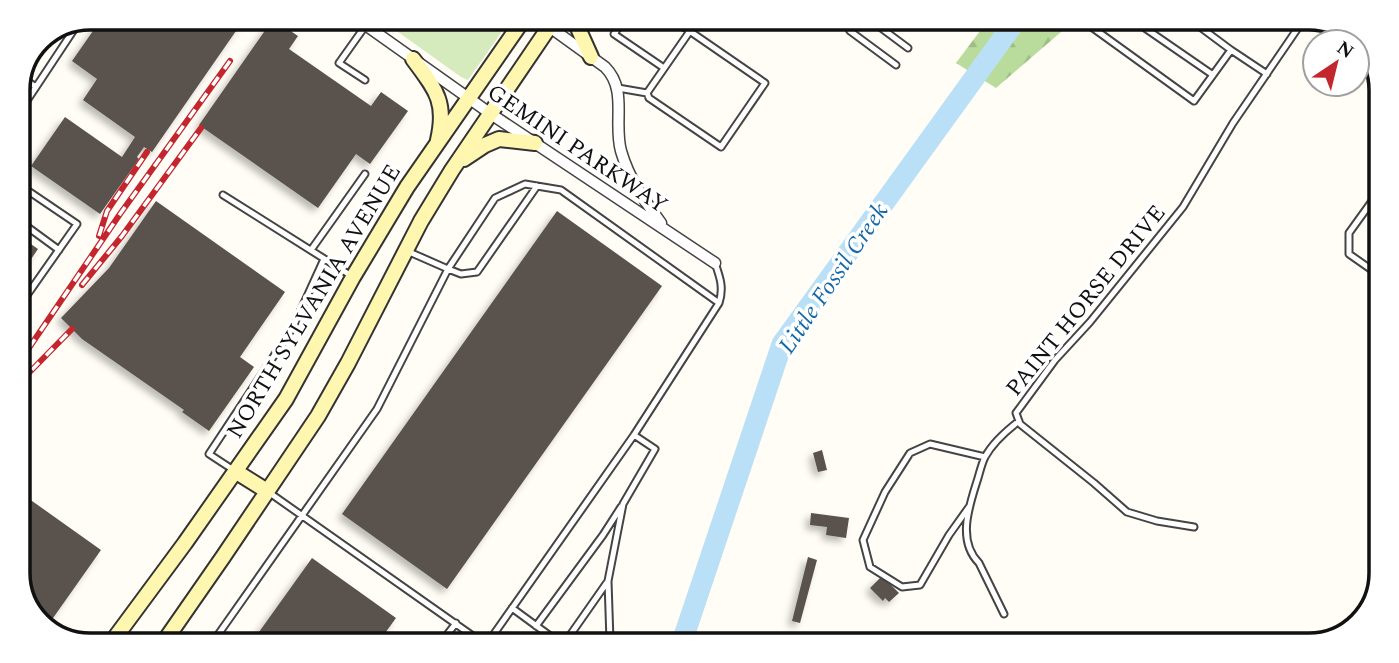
<svg xmlns="http://www.w3.org/2000/svg" width="1399" height="663" viewBox="0 0 1399 663" font-family="Spectral,serif">
<defs>
<pattern id="forest-firs" width="22" height="20" patternUnits="userSpaceOnUse" patternTransform="scale(1.75)"><rect width="22" height="20" fill="#b9dc9c"/><path d="M5 1l3.5 6h-7zM16 11l3.5 6h-7z" fill="#9ebc85"/></pattern>
<filter id="shadow"><feDropShadow dx="-4.5" dy="4.5" stdDeviation="3.5" flood-color="#0004"/></filter>
</defs>
<rect width="100%" height="100%" fill="#fffdf5"/>
<!-- grass -->
<path fill="#d5ebbd" d="M375,19L510,20L468,80L461,77L394,29Z"/>
<!-- forest -->
<path fill="url(#forest-firs)" d="M986,23H1067L1061,32L996,88L956,63Z"/>
<g fill="none" stroke-linecap="round" stroke-linejoin="round">
<!-- river -->
<path stroke="#b9e0f7" stroke-width="21" d="M682,642L782,344L1014,23"/>
</g>
<!-- building -->
<path fill="#5a524d" filter="url(#shadow)" d="M102,18H245L152,152L144,147L137,157L139,159L100,214L31,166L65,117L122,157L135,137L83,100L97,79L72,61Z
M273,19L298,36L289,49L371,106L381,92L408,111L370,164L356,154L318,208L199,125Z
M156,201L285,292L240,357L254,367L209,431L182,412L184,410L82,339L61,318L109,268Z
M557,211L662,286L447,589L342,514Z
M18,235L38,249L18,278Z
M822,450L827,470L818,472L813,453Z
M18,491L101,550L46,628L30,614L18,578Z
M811,513L849,518L846,538L826,535L827,527L810,525Z
M808,557L817,560L800,623L792,621Z
M312,558L396,618L380,640L254,639Z
M882,576L899,593L889,602L885,598L883,601L870,588Z"/>
<g fill="none" stroke-linecap="round" stroke-linejoin="round">
<defs>
<path id="service" d="M623,21L614,34L664,68
M856,22L850,31L896,65
M873,22L908,48
M1086,23L1194,101L1231,50L1267,74
M1139,24L1213,75
M1196,24L1231,50
M21,77L36,87L79,22
M365,80L339,63L366,25
M618,88L647,93L690,31
M647,93L649,98L721,147L765,83L675,21
M18,114L36,87
M18,184L77,224L18,308
M223,195L350,275
M18,220L59,250
M311,250L365,174
M715,263C720,277 724,288 719,303
M1379,275L1349,254V233L1380,190
M235,471L209,454L293,327L324,259
M267,491L480,641
M969,507L949,535L920,585L902,587L870,567L863,540L885,492L910,453L930,444L985,457
M1194,527L1157,521L1127,512L1094,483L1020,424L1016,413L1055,360L1090,322L1183,207L1233,123L1300,25
M512,608L557,641
M1004,614L979,563C956,540 970,504 978,478C980,471 982,463 985,457C993,442 1006,431 1019,421
M536,626L603,535L621,507
M215,639L377,409L448,269L407,251
M443,640L456,623
M489,641L634,435L719,303L561,190L525,184L495,198L448,269L461,274L477,272L537,186
M566,641L608,581
M610,641L608,581L623,504L655,449L634,435"/>
<path id="minor" d="M357,19L491,114L715,263
M540,20L605,67C628,90 613,122 621,151C629,179 644,200 661,223"/>
<path id="secondary" d="M576,20L578,28L591,57
M413,59C435,89 447,101 438,140
M464,159L485,145L499,139L535,143
M235,471L267,491
M114,639L185,543L286,399L353,277L407,187L523,20
M166,639L223,557L318,416L348,363L421,221L452,170L554,20"/>
</defs>
<!-- service casing -->
<use href="#service" stroke="#444" stroke-width="9"/>
<!-- minor casing -->
<use href="#minor" stroke="#444" stroke-width="13"/>
<!-- secondary casing -->
<use href="#secondary" stroke="#333" stroke-width="18"/>
<!-- service -->
<use href="#service" stroke="#fff" stroke-width="5"/>
<!-- minor -->
<use href="#minor" stroke="#fff" stroke-width="10"/>
<!-- secondary -->
<use href="#secondary" stroke="#fff6b0" stroke-width="14"/>
<defs>
<path id="rail" d="M99,236L107,211L147,152
M82,285L122,236L201,128
M18,364L120,214L230,61
M18,384L72,329"/>
</defs>
<!-- rail casing -->
<use href="#rail" stroke="#c4262e" stroke-width="6"/>
<!-- rail -->
<use href="#rail" stroke="#fff" stroke-width="3.5" stroke-dasharray="10" stroke-linecap="butt"/>
</g>
<g text-anchor="middle" stroke-width="7" stroke-linejoin="round" paint-order="stroke">
<!-- street labels -->
<g font-size="23" fill="#111" stroke="#fff">
<text transform="translate(578 148) rotate(34)" y="8">GEMINI PARKWAY</text>
<text transform="translate(1085 300) rotate(-51)" y="8">PAINT HORSE DRIVE</text>
<text transform="translate(313 301) rotate(-59)" y="8">NORTH SYLVANIA AVENUE</text>
</g>
<!-- water labels -->
<g font-size="24" font-style="italic" fill="#1768a6" stroke="#fff">
<text transform="translate(833 278) rotate(-56)" y="8">Little Fossil Creek</text>
</g>
</g>
<!-- crop -->
<path d="M0 0H1399V663H0ZM90 30H1309A60 60 0 0 1 1369 90V573A60 60 0 0 1 1309 633H90A60 60 0 0 1 30 573V90A60 60 0 0 1 90 30Z" fill="#fff" fill-rule="evenodd"/>
<path fill="none" stroke="#111" stroke-width="3.5" d="M90 30H1309A60 60 0 0 1 1369 90V573A60 60 0 0 1 1309 633H90A60 60 0 0 1 30 573V90A60 60 0 0 1 90 30Z"/>
<!-- north arrow -->
<g transform="translate(1336 63) rotate(35)"><circle r="33" fill="#ffffff" stroke="#a0a0a0" stroke-width="2"/>
<path d="M0-5L12 26L0 18L-12 26Z" fill="#c4262e"/>
<text y="-10" font-size="19" font-weight="bold" text-anchor="middle" fill="#111111">N</text>
</g>
</svg>
